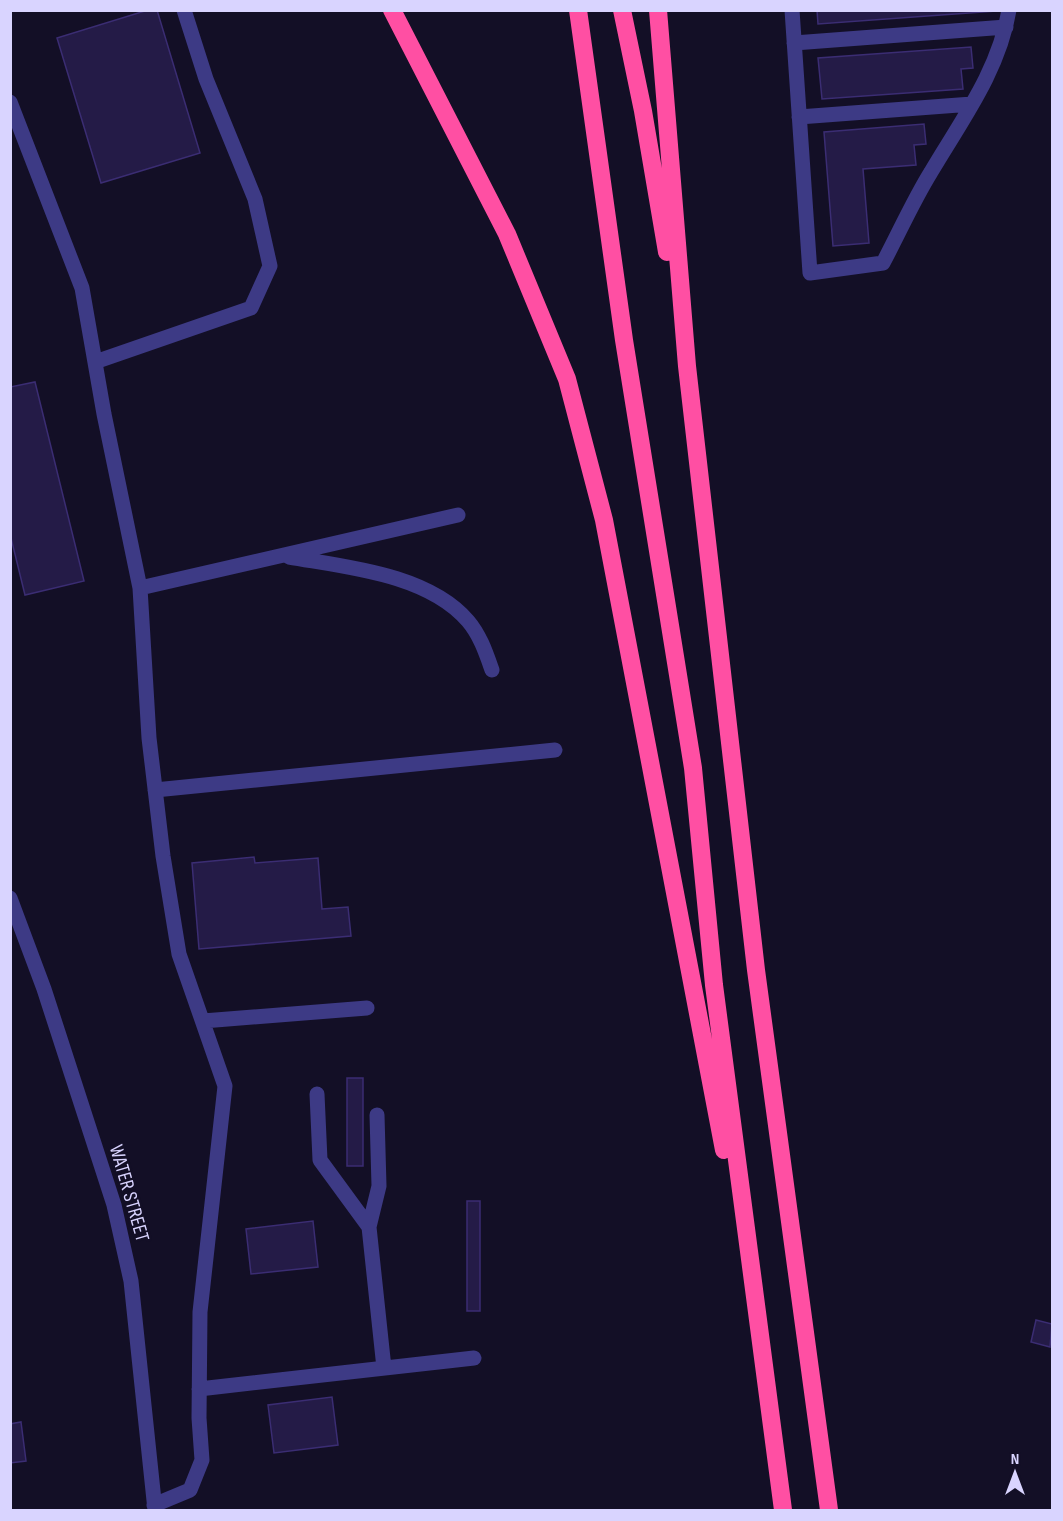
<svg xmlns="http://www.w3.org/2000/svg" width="1063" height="1521" viewBox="0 0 1063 1521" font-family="'Sofia Sans Condensed',sans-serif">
<rect width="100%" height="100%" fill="#130f26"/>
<!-- building -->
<path fill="#241b47" stroke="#3b2d73" stroke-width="1.5" d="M148,10H157L200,153L101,183L57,38Z
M817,10H996V11L818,24Z
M971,47L973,68L961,69L963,89L822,99L818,58Z
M924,124L926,144L914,145L916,165L863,169L869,243L833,246L824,132Z
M35,382L84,581L25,595L10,534V387Z
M254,857L255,863L318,858L322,909L348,907L351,936L199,949L192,863Z
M347,1078H363V1166H347Z
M467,1201H480V1311H467Z
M313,1221L318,1267L251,1274L246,1229Z
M1036,1320L1052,1324L1050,1347L1031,1342Z
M332,1397L338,1445L274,1453L268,1405Z
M21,1422L26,1461L10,1463V1424Z"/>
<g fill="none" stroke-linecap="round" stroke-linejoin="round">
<!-- minor -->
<path stroke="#3d3a85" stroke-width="15" d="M792,10L810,273L883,263C899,233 913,201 931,172C961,121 999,71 1009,10
M794,43L1006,27
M10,102L82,288L104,414L140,588L149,738L163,856L179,954L225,1086L200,1312L199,1418L202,1460L190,1490L154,1505
M799,117L972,104
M95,362L251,308L270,266L255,199L206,79L184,10
M289,557C346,567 428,574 468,621C480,635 486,653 492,670
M140,588L458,515
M155,790L555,750
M10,898L44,989L114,1205L131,1281L155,1510
M203,1021L367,1008
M317,1094L320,1160L369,1227
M377,1115L379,1186L369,1227L384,1368
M199,1389L474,1358"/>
<!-- highway -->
<path stroke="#ff4fa3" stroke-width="18" d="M392,10L507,234L567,379L604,520L724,1150
M578,10L624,340L693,768L714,985L783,1510
M622,10L643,111L667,252
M658,10L687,366L756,970L829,1510"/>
</g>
<g text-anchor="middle" stroke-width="5" stroke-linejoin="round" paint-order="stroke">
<!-- street labels -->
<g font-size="20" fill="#d9d4ff" stroke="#130f26">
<text transform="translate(130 1193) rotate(74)" y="7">WATER STREET</text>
</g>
</g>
<!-- border -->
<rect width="1063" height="1521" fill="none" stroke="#d9d4ff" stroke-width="24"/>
<!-- north arrow -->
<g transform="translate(1015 1473)" stroke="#130f26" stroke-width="4.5" paint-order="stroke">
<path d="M0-4.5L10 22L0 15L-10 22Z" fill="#d9d4ff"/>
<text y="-9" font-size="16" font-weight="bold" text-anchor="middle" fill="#d9d4ff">N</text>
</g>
</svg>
